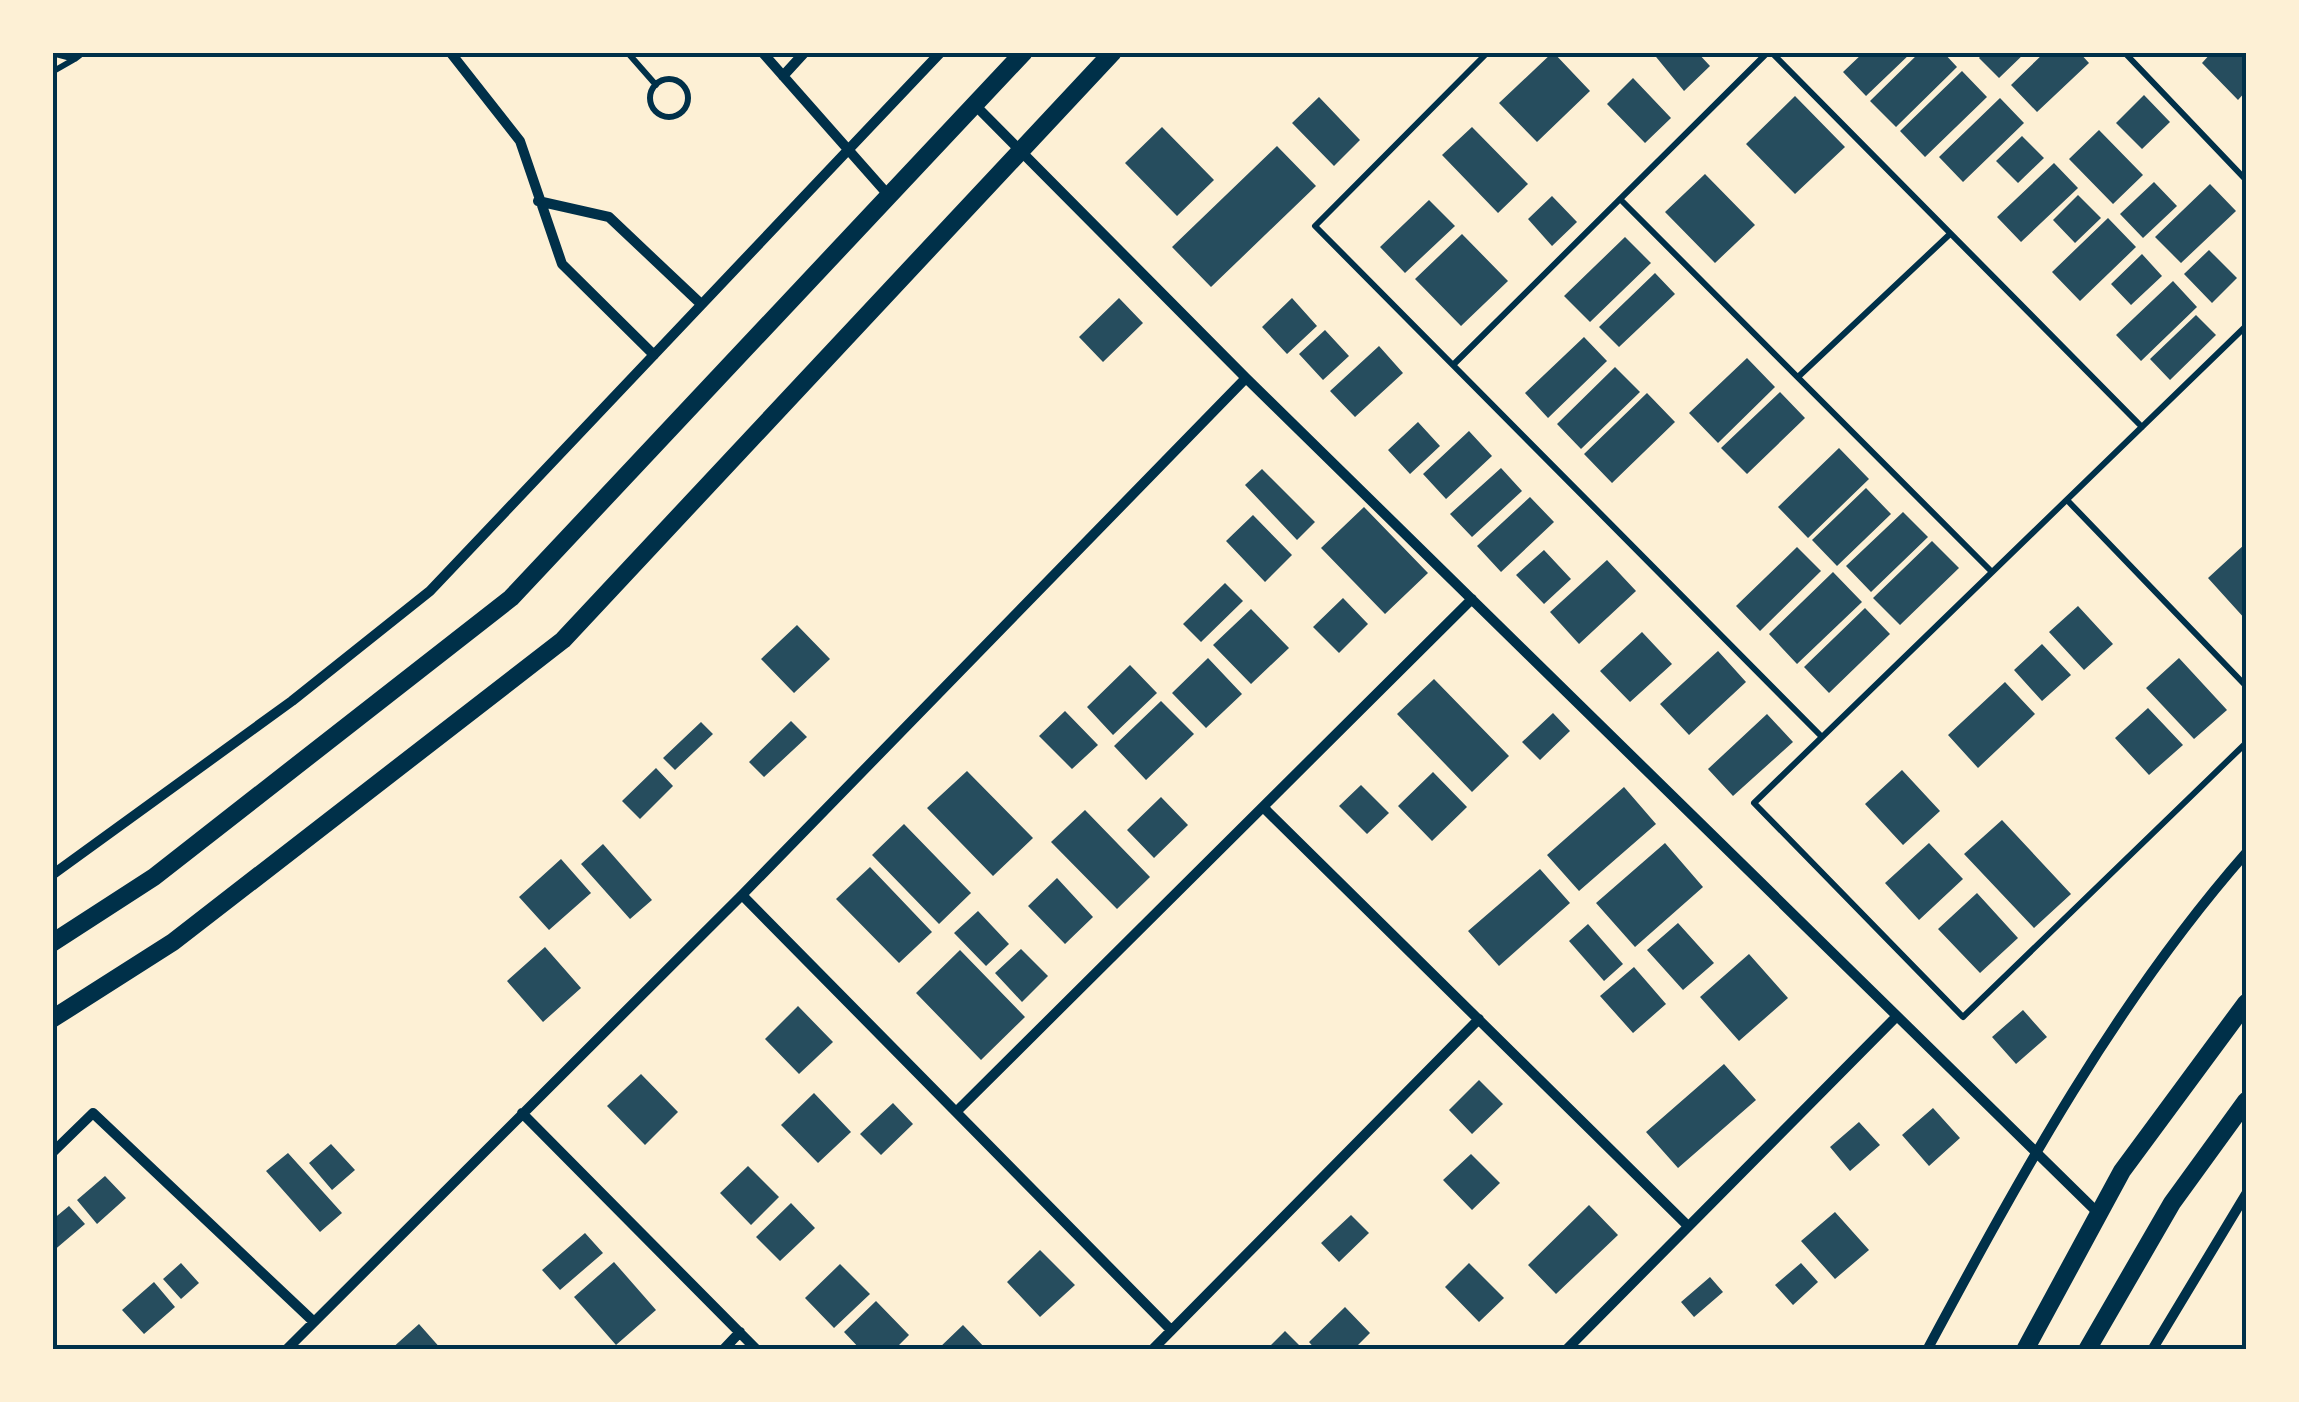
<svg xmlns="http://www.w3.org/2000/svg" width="2299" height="1402" viewBox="0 0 2299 1402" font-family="Helvetica,sans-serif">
<rect width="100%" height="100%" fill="#fdf0d5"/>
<!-- building -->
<path fill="#264d5e" d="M1553,52L1590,91L1537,142L1499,103Z
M1652,52H1697L1710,66L1684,91Z
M1864,52H1912L1866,96L1843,72Z
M1920,52H1943L1957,67L1896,127L1870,101Z
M1984,52H2026L1999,78L1979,58Z
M2045,52H2079L2089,63L2037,112L2011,85Z
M2212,52H2246V91L2238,100L2202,63Z
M1962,71L1987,97L1925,157L1900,131Z
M1633,78L1671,118L1645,143L1607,104Z
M2144,95L2170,122L2142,149L2116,123Z
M1795,96L1845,147L1795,194L1746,144Z
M1319,97L1360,140L1334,166L1292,123Z
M2000,98L2024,123L1963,182L1939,157Z
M1162,127L1214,180L1177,216L1125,163Z
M1472,127L1528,184L1498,213L1442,155Z
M2099,130L2143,175L2113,204L2069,159Z
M2022,136L2044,158L2018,183L1996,161Z
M1277,146L1316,186L1211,287L1172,247Z
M2054,163L2078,188L2021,242L1997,217Z
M1705,174L1755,225L1715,263L1665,212Z
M2154,182L2177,206L2143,238L2120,214Z
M2210,184L2236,211L2181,263L2155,237Z
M2078,195L2101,218L2075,243L2053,220Z
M1552,196L1577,222L1552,246L1528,219Z
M1429,200L1455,226L1405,273L1380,247Z
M2108,218L2136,247L2080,301L2052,272Z
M1462,234L1508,281L1461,326L1415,279Z
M1625,237L1651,263L1590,322L1564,296Z
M2209,250L2237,278L2212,303L2184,274Z
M2142,254L2162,276L2131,305L2111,284Z
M1655,273L1675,294L1619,347L1599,327Z
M2173,281L2197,307L2141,361L2116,335Z
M1119,298L1143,323L1103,362L1079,337Z
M1292,298L1317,326L1287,354L1262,327Z
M2196,315L2216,335L2170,380L2150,359Z
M1325,330L1349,356L1323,380L1299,354Z
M1584,337L1607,361L1548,418L1525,393Z
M1379,346L1403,373L1355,417L1330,391Z
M1747,358L1775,387L1718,443L1689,413Z
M1615,367L1640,392L1581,449L1557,424Z
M1780,392L1805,418L1747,474L1721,448Z
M1647,393L1675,422L1612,483L1584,454Z
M1418,422L1440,446L1410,474L1388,450Z
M1469,431L1492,456L1446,499L1423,474Z
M1839,448L1869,479L1808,538L1778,507Z
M1501,468L1522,491L1472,537L1450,514Z
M1262,469L1315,522L1297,540L1245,485Z
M1866,488L1891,514L1837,566L1812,540Z
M1530,497L1554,522L1501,572L1477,546Z
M1364,507L1428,573L1385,614L1321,548Z
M1903,512L1928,537L1871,592L1846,566Z
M1253,515L1292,555L1265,582L1226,541Z
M1932,541L1959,568L1900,625L1873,598Z
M2245,544L2246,546V620L2208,578Z
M1797,547L1821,571L1760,631L1736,606Z
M1544,550L1571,579L1544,604L1516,575Z
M1607,560L1636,591L1579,644L1550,612Z
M1833,572L1862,602L1797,664L1769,634Z
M1225,583L1243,601L1201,642L1183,624Z
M1343,598L1368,624L1339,653L1313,627Z
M2078,606L2113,644L2084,670L2049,632Z
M1865,608L1890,634L1829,693L1804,667Z
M1251,609L1289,648L1251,684L1213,645Z
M797,625L830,659L794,693L761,659Z
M1642,632L1672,664L1630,702L1600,671Z
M2042,644L2071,675L2042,701L2014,670Z
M1718,651L1746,682L1689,735L1660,704Z
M1208,658L1242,694L1206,728L1172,693Z
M2179,658L2227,710L2194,739L2146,688Z
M1130,665L1157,693L1113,735L1087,707Z
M1434,679L1509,756L1472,792L1397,714Z
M2005,682L2035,714L1978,768L1948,735Z
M1161,701L1194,734L1146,780L1114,746Z
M2148,708L2183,745L2149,775L2115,738Z
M1065,711L1098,745L1072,769L1039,736Z
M1553,713L1570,731L1540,760L1522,742Z
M1767,714L1793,742L1733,796L1708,769Z
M791,721L807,737L764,777L749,762Z
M701,722L713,734L675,770L663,758Z
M656,768L673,786L640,819L622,801Z
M1902,770L1940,811L1903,845L1865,804Z
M967,771L1033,838L993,876L927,808Z
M1433,772L1467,807L1432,841L1398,806Z
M1361,785L1389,813L1367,834L1339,806Z
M1624,787L1656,824L1579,891L1547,855Z
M1161,797L1188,825L1154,858L1127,830Z
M1085,810L1150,877L1117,909L1051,842Z
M2002,820L2071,894L2034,928L1964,854Z
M904,824L971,893L939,924L872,855Z
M1665,843L1703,887L1635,947L1596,903Z
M1929,843L1963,879L1919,920L1885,883Z
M603,844L652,900L630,919L581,864Z
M561,859L591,893L549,930L519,897Z
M870,867L932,932L899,963L836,899Z
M1540,869L1570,903L1499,966L1468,931Z
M1057,878L1093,917L1065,944L1028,906Z
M1977,893L2018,938L1980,973L1938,929Z
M978,911L1009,944L986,966L954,933Z
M1678,923L1714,963L1683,990L1647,950Z
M1588,924L1623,964L1604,981L1569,941Z
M545,947L581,988L543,1022L507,981Z
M1021,949L1048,976L1022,1002L995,973Z
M960,950L1025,1017L981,1060L916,993Z
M1749,954L1788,998L1739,1041L1700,997Z
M1634,967L1666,1004L1633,1033L1600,996Z
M798,1006L833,1042L799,1074L765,1039Z
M2023,1010L2047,1037L2016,1064L1992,1037Z
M1724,1064L1756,1100L1678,1168L1646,1132Z
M641,1074L678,1112L645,1145L607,1106Z
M1479,1080L1503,1104L1472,1134L1449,1110Z
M814,1093L851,1132L818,1163L781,1125Z
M893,1103L913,1124L881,1155L860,1134Z
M1933,1108L1960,1138L1929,1166L1902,1135Z
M1859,1122L1880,1145L1850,1171L1830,1147Z
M331,1144L355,1170L332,1190L309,1163Z
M288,1153L342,1213L320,1232L266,1171Z
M1471,1154L1500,1183L1472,1210L1443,1180Z
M748,1166L779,1197L751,1225L720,1193Z
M105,1176L126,1198L97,1224L77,1200Z
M791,1203L815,1228L780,1261L756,1237Z
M1589,1205L1618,1235L1556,1294L1528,1265Z
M69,1206L85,1224L52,1252V1220Z
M1835,1212L1869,1250L1835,1279L1801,1241Z
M1351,1215L1369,1233L1339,1262L1321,1243Z
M585,1233L603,1253L560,1290L542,1270Z
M1040,1250L1075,1285L1040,1317L1007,1282Z
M614,1262L656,1310L616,1345L574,1297Z
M181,1263L199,1283L181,1299L163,1279Z
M1469,1263L1504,1298L1479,1322L1445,1287Z
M1801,1263L1818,1282L1793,1305L1775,1285Z
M840,1264L870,1294L834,1328L805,1298Z
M1710,1277L1723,1292L1694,1317L1681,1302Z
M154,1282L175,1307L144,1334L122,1310Z
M876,1301L909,1335L894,1350H861L844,1332Z
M1345,1307L1370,1333L1353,1350H1316L1309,1342Z
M419,1324L442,1350H390Z
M963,1325L987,1350H937Z
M1285,1331L1304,1350H1266Z"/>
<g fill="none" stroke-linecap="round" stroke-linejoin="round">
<!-- path -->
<path stroke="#003049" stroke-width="6" d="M627,52L656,85
M52,53L75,59L84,52
M52,72L73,60
M650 98a19 19 0 1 1 38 0a19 19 0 1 1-38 0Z"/>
<!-- service -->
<path stroke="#003049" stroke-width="6" d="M1488,52L1315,226L1822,737
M1771,52L2142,427
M2124,52L2246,180
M1620,199L1992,572
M2246,326L1754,803L1963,1017L2246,743
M1453,365L1768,52
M1798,377L1950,234
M2067,500L2246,686"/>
<!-- minor -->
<path stroke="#003049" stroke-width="10" d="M450,52L520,141L562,264L654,355
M762,52L890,197
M783,76L805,52
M975,105L1246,378L2099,1214
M538,201L609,217L701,304
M1263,807L1688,1226
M52,875L292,701L430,591L941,52
M742,895L1171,1330
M956,1112L1472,599
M522,1113L757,1350
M52,1153L93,1113L314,1322
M286,1350L742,895L1246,378
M723,1350L740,1332
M1152,1350L1479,1019
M1566,1350L1897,1016
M1927,1350C2020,1177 2116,1001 2246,853
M2152,1350L2246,1194"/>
<!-- tertiary -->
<path stroke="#003049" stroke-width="18" d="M52,943L154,877L511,598L1024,52
M52,1019L173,942L563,640L1113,52
M2025,1350L2122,1171L2246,1003
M2087,1350L2172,1203L2246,1101"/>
</g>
<!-- border -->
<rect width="2299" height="1402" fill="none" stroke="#fdf0d5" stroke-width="110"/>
<rect x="55" y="55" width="2189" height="1292" fill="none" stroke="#003049" stroke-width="4"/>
</svg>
